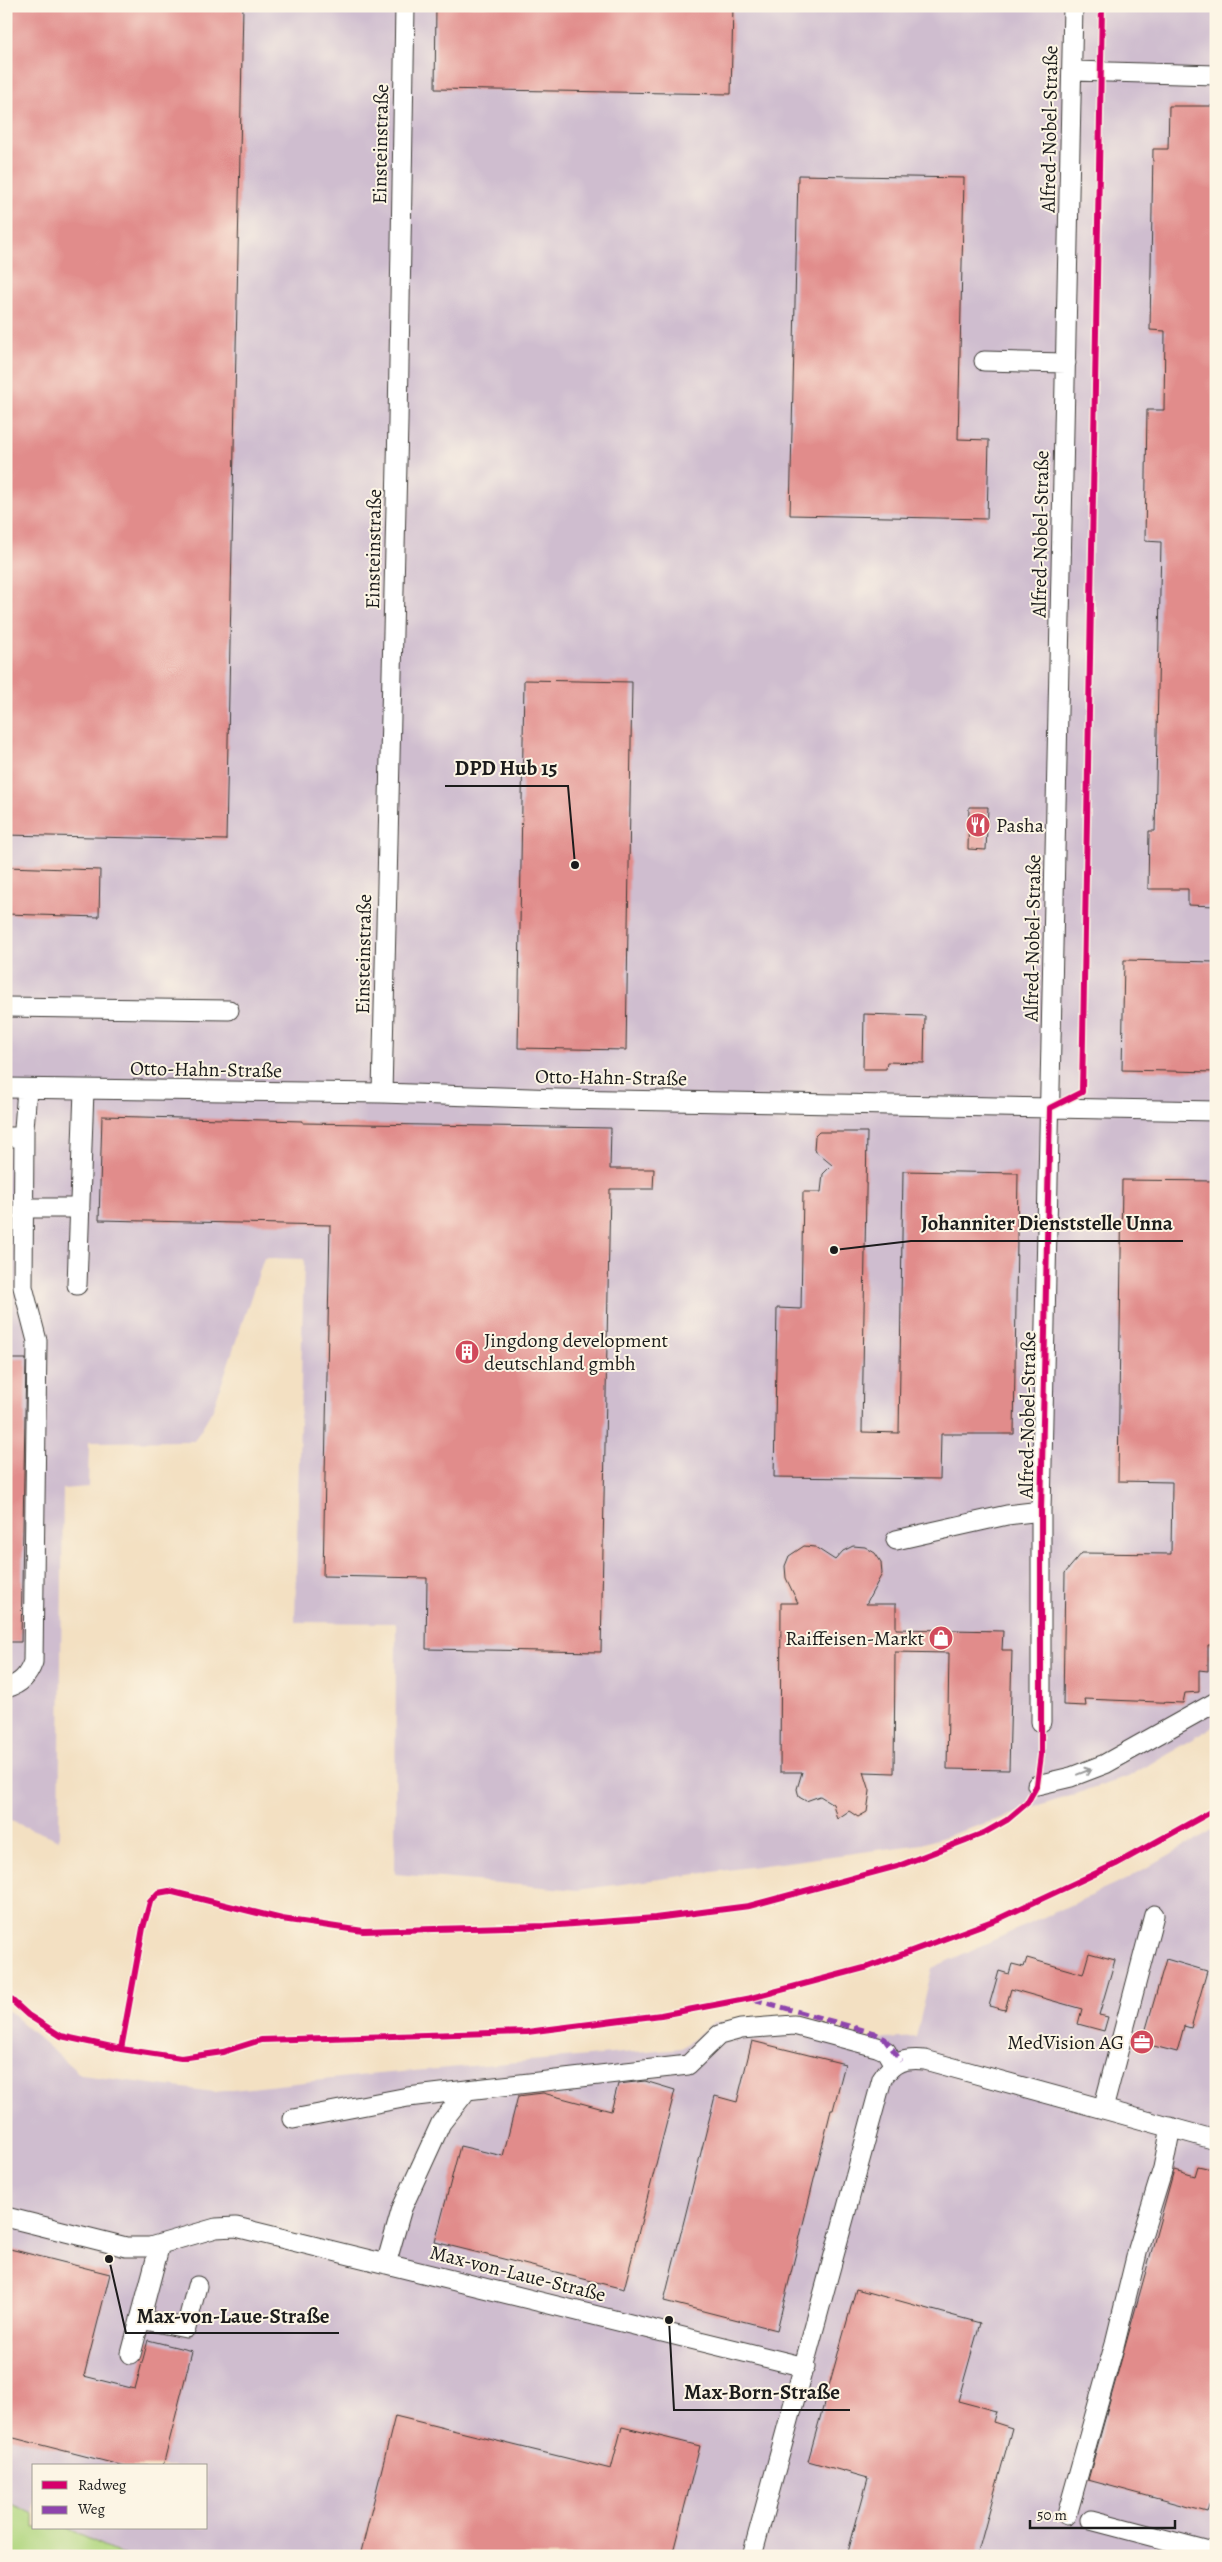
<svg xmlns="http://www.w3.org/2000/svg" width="1222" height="2562" viewBox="0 0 1222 2562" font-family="Alegreya,serif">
<rect width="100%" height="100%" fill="#fcf5e5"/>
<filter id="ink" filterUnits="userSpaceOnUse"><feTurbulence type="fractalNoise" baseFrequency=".02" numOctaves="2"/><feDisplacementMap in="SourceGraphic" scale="10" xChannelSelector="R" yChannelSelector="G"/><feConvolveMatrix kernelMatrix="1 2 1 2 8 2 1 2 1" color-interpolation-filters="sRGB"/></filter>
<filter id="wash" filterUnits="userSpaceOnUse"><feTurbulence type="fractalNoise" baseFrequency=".0096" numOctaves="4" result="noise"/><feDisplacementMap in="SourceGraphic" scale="20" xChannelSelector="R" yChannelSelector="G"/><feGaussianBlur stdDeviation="1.12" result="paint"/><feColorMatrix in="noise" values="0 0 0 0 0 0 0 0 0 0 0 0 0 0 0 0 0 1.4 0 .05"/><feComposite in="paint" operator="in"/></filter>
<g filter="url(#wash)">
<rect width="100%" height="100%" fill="#f3e0c2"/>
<!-- industrial -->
<path fill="#cfbdcf" d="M6,6H1216V1725L1128,1777L922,1844L577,1890L395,1874L396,1623L295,1622L304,1259L264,1258L213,1409L194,1441L89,1442L88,1487L63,1489L59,1840L6,1819Z
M1216,1828V2556H126L65,2528H206V2466H34V2514L6,2502V2009L81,2075L215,2092L367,2075L682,2048L714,2022L787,2016L872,2040L916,2037L932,1968L1125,1880Z"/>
<!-- green -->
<path fill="#b0d67f" stroke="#66794e" d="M6,2502L34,2514V2528H65L126,2556H6Z"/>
<g id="blocks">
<!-- building -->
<path fill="#e18c8b" d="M6,6H243L226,840L6,835Z
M436,6H733L731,94L435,89Z
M1169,106H1216V906L1188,905V889H1148L1149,831H1155L1161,542L1145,541L1147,410H1164L1165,331L1150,330L1153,149H1168Z
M798,175L964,178L958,439L989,440L987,519L790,515Z
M524,680L632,682L626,1050L518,1048Z
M969,807H988L986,850L968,849Z
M6,867L100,870L99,917L6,914Z
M1124,960L1216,962V1072L1122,1070Z
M864,1014L925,1016L924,1063L887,1062L886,1069H863Z
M102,1116L303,1121V1123L611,1128L610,1169H654L653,1189H610L601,1652L426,1649L427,1578L323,1576L330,1225L99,1220Z
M819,1132H867L862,1432L899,1433L903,1171L1018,1173L1014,1434H941L940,1479L774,1477L777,1308L801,1309L803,1192H821L823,1174L832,1165L814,1150L815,1136Z
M1122,1180L1216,1181V1645H1208V1671L1199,1670V1692L1185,1693L1183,1703L1085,1699L1086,1706L1063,1705L1065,1573L1082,1553L1171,1554L1172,1482L1118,1481Z
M6,1359H26L21,1642H6Z
M804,1546L815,1547L835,1560L843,1551L853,1546L865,1547L875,1553L881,1562L882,1574L866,1604H896V1629L1003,1631L1002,1650H1012L1009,1770L947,1769L949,1653L895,1652L894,1773L864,1772L870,1791L867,1812L858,1817L849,1811L837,1819L833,1804L820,1796L806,1801L799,1797L797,1789L802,1772H780L781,1603H798L786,1578L785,1566L789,1556Z
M1089,1953L1115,1960L1099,2015L1108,2017L1104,2031L1078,2024L1082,2009L1011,1989L1005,2010L989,2006L999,1971L1009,1974L1012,1964L1024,1967L1027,1958L1083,1974Z
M1166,1959L1207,1971L1191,2028L1184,2026L1177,2052L1142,2043Z
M752,2041L845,2064L833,2110H831L777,2330L664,2301L715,2096L737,2102Z
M645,2081L675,2090L624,2289L435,2242L460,2146L503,2156L518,2096L543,2093L611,2111L618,2084Z
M1198,2166L1216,2170V2480L1207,2512L1088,2480L1174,2170L1195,2176Z
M6,2248L110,2274L84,2376L135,2389L148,2340L192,2351L163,2466H124L6,2436Z
M856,2289L980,2323L958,2401L996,2411L993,2422L1012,2428L977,2556H847L868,2478L808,2461Z
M395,2416L611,2469L622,2427L700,2446L672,2556H360Z"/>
</g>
</g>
<g filter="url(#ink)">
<use href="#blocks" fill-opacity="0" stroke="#3c3935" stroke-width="1"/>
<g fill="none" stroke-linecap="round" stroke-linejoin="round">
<defs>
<path id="minor" d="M1073,71L1216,75
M984,361L1066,363
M6,1007L229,1010
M6,1088L382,1093L558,1099L1216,1111
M382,1093L398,422L405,6
M6,1137H24
M24,1208H80
M77,1285L84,1090
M896,1540L1007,1515L1041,1511
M6,1688C21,1684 28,1676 33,1662L37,1341L23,1287L24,1129L27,1089
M1041,1722V1511L1073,6
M1037,1785L1071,1777L1105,1764L1216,1702
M1103,2109L1154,1915
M293,2119L408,2097L467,2090
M6,2217L126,2247H150L216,2228L236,2227L805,2367
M386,2264L402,2208L441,2123L467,2090L688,2065L719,2035L741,2029L794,2025L877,2047L886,2051L894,2065
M140,2319L186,2328L197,2286
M131,2354L160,2244
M1067,2515L1115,2343L1138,2249L1163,2168L1171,2127
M1091,2520L1216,2553
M752,2556L882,2079C893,2061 905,2058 925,2060L1216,2140"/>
</defs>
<!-- minor casing -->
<use href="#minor" stroke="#3c3935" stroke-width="21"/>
<!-- minor -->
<use href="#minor" stroke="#fff" stroke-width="19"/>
<!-- quiet -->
<path stroke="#8e44ad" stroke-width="5" stroke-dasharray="10 5" stroke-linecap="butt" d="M753,1999L874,2033L885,2039L901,2061"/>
<defs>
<path id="cycleway" d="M6,1995L28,2015L61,2036L121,2049L181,2058L223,2052L261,2040L527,2032L661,2015L751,1998L868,1967L998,1919L1116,1864L1216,1809
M121,2049L143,1928L150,1902L158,1893L169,1891L282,1919L363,1931L545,1926L655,1918L749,1906L901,1865L984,1833L1007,1820L1027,1803L1037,1785L1041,1755V1511L1050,1108L1082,1092L1102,6"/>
</defs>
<!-- cycleway casing -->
<use href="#cycleway" stroke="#fcf5e5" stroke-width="9"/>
<!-- cycleway -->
<use href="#cycleway" stroke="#d6006c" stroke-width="6"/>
</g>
<!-- one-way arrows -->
<defs><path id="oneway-shaft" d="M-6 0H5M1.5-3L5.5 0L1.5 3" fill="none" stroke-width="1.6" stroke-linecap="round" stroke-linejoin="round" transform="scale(1.25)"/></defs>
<use stroke="#999" href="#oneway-shaft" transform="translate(1084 1772) rotate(-21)"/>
</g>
<!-- icons -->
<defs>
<symbol id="restaurant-disc" viewBox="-11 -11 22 22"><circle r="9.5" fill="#d1495b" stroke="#fcf5e5"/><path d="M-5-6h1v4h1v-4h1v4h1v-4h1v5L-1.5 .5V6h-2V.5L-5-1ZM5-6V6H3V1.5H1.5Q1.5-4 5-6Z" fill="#fff"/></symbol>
<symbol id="building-disc" viewBox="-11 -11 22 22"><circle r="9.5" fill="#d1495b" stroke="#fcf5e5"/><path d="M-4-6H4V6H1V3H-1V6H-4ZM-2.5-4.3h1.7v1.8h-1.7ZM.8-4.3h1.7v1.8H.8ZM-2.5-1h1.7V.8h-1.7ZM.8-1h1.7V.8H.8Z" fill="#fff"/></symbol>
<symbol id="shop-disc" viewBox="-11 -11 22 22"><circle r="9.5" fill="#d1495b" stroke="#fcf5e5"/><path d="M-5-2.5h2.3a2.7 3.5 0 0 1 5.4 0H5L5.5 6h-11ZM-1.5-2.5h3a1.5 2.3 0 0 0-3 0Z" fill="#fff"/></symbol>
<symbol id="office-disc" viewBox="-11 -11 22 22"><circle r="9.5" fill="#d1495b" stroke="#fcf5e5"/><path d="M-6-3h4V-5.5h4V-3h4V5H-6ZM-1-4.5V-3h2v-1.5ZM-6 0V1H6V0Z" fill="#fff"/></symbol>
</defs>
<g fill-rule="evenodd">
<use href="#restaurant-disc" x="964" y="811" width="28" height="28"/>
<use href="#building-disc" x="453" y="1338" width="28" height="28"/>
<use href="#shop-disc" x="927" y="1624" width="28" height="28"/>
<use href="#office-disc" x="1128" y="2028" width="28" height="28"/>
</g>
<g text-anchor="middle" stroke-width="4" stroke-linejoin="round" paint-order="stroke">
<!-- street labels -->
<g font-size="20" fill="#1c1c1c" stroke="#fcf5e5">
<text transform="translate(1049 129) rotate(-89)" y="7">Alfred-Nobel-Straße</text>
<text transform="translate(380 144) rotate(-89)" y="7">Einsteinstraße</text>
<text transform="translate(1040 534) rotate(-89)" y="7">Alfred-Nobel-Straße</text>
<text transform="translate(373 549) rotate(-89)" y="7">Einsteinstraße</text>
<text transform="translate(1032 938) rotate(-89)" y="7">Alfred-Nobel-Straße</text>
<text transform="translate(363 954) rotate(-89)" y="7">Einsteinstraße</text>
<text transform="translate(206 1069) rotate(1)" y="7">Otto-Hahn-Straße</text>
<text transform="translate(611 1077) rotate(1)" y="7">Otto-Hahn-Straße</text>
<text transform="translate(1027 1415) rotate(-89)" y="7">Alfred-Nobel-Straße</text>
<text transform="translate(518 2273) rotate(14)" y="7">Max-von-Laue-Straße</text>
</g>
<!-- poi labels -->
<g font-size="20" fill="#1c1c1c" stroke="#fcf5e5" text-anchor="start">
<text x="996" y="832">Pasha</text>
<text x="484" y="1347">Jingdong development<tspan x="484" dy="23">deutschland gmbh</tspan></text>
<text x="924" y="1645" text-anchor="end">Raiffeisen-Markt</text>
<text x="1124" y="2049" text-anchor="end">MedVision AG</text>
</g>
</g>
<!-- callouts -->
<path fill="none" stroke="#1c1c1c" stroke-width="2" d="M575 865L568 786H445M834 1250L911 1241H1183M109 2259L126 2333H339M669 2320L674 2410H850"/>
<g fill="#1c1c1c" stroke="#fcf5e5" stroke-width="2">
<circle cx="575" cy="865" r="5"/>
<circle cx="834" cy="1250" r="5"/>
<circle cx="109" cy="2259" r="5"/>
<circle cx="669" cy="2320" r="5"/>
</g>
<g font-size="21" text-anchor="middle" font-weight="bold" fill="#1c1c1c" stroke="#fcf5e5" stroke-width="4" stroke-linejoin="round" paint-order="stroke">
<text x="506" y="775">DPD Hub 15</text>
<text x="1047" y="1230">Johanniter Dienststelle Unna</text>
<text x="233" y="2323">Max-von-Laue-Straße</text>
<text x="762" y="2399">Max-Born-Straße</text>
</g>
<!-- margin -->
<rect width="1222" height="2562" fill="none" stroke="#fcf5e5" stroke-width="25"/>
<!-- legend -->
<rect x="32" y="2464" width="175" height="65" fill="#fcf5e5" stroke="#a29e95"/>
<rect x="42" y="2481" width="25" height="8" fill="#d6006c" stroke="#a29e95"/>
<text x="78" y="2490" font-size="15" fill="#1c1c1c">Radweg</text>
<rect x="42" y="2506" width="25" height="8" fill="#8e44ad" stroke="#a29e95"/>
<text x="78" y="2514" font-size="15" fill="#1c1c1c">Weg</text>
<!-- scale -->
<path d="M1030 2520v8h145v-8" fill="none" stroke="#1c1c1c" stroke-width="2.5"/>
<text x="1037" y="2520" font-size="15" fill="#1c1c1c" stroke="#fcf5e5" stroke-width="4" paint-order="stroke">50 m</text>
</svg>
